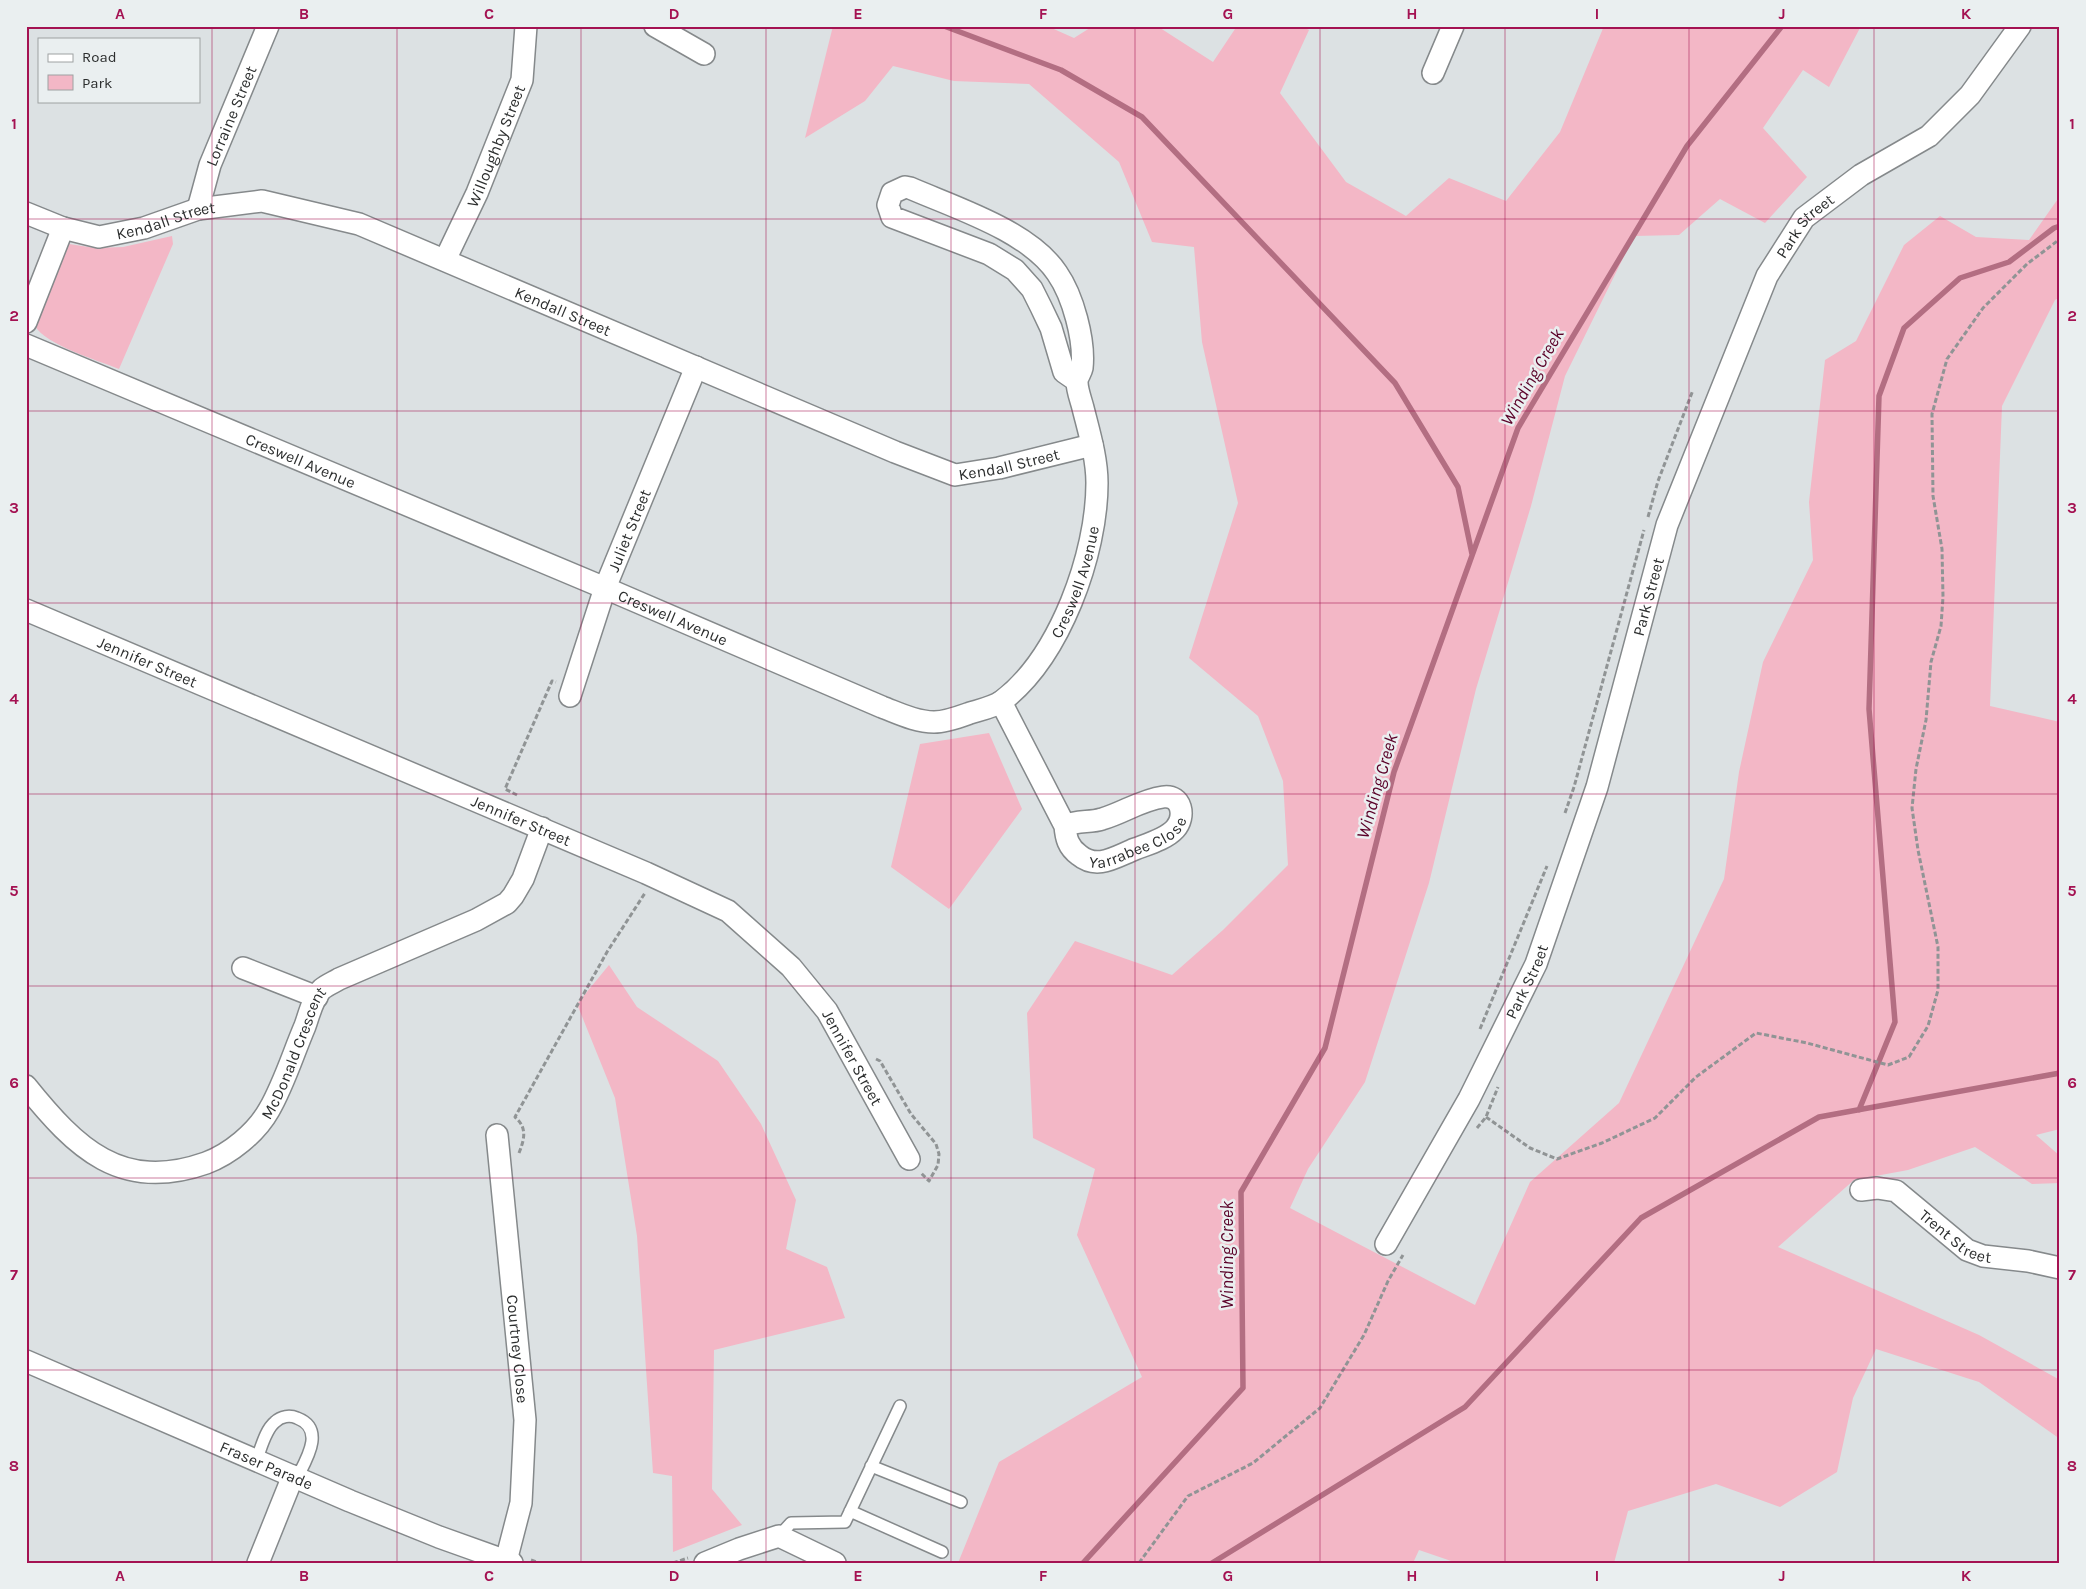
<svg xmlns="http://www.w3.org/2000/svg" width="2086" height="1589" viewBox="0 0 2086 1589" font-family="Karla,sans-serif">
<rect width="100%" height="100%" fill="#dce1e3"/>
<!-- green -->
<path fill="#f3b7c6" d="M833,26H1047L1074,38L1093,26H1157L1213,62L1237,26H1301L1309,30L1280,93L1346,182L1406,216L1449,178L1506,201L1560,132L1604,26H1861L1829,87L1803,70L1763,128L1807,177L1765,223L1720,199L1679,235L1634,236L1565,376L1531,506L1476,689L1429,883L1365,1082L1308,1169L1290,1208L1475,1305L1530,1182L1619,1103L1724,879L1739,772L1763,662L1813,560L1809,502L1825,360L1856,341L1904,245L1940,216L1976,237L2029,240L2060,196V297L2055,300L2002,406L1990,706L2060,722V1129L2036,1135L2060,1156V1183L2032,1184L1975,1147L1908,1170L1854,1180L1778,1247L1979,1335L2060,1380V1439L1979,1382L1876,1349L1853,1398L1837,1472L1780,1507L1716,1484L1628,1511L1614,1563H1457L1419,1550L1413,1563H958L999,1462L1142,1377L1077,1235L1095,1169L1033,1138L1027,1013L1075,941L1172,975L1223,930L1288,865L1283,781L1258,716L1189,658L1238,503L1202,342L1194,247L1152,242L1119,162L1029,84L954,81L893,66L865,101L805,138Z
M172,236L173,244L119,369C97,360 46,345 35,326L63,249L69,244L95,248L123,247Z
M989,733L1022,809L949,909L891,867L920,744Z
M609,965L637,1007L718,1061L761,1124L796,1200L786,1249L827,1267L845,1318L714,1350L712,1489L742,1525L673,1552L672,1476L653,1473L637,1236L615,1098L577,1004Z"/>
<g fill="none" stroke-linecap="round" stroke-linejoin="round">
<!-- stream -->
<path stroke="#b36e82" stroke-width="5.5" d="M944,26L1061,70L1142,117L1395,383L1458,487L1472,554
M1859,1110L1895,1022L1869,709L1879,396L1904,328L1960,278L2009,262L2054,228L2060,226
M1083,1563L1243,1388L1241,1192L1325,1048L1394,772L1518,428L1687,146L1782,26
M1212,1563L1465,1407L1641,1218L1819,1117L2060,1073"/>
<defs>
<path id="lane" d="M256,1461C261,1449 265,1430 275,1422C281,1416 290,1415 297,1418C326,1429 306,1460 297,1478
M871,1466L961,1502
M850,1511L942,1552
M779,1536L791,1523L845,1522L900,1406"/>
<g id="street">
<path d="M655,26L704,54"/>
<path d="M1433,73L1453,26"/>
<path id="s1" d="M198,209L210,165L268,26"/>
<path id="s2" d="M26,213L63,228L99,237L144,228L198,209L262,201L359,224L895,452L955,475L999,468L1092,445"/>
<path id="s3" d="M445,260L477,193L522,80L526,26"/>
<path d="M26,322L63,228"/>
<path id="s4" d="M26,345L605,588L882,707C898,713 916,722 934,722C946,722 959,717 970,713C980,710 994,707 1002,701C1060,657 1097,554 1097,483C1097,458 1089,432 1083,408C1081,400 1077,390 1077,382C1077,377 1081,373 1082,368C1085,340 1073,296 1057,273C1029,231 956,208 910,188L905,187L892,193L888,205L892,217L989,254L1015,270L1032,289L1041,307L1051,328L1064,372L1077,381"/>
<path id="s5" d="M26,610L646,873L728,911L791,967L827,1011L909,1159"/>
<path id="s6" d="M570,696L605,588L696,367"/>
<path id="s7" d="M1001,702L1065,826C1066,838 1068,847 1079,855C1097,870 1115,857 1135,849C1148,844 1166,839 1175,829C1186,817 1182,794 1163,797C1141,800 1123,813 1102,819C1090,823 1077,820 1065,826"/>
<path d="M243,968L317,997"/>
<path id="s8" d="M26,1086C76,1148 121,1193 206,1163C230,1154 256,1133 269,1110C284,1084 293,1054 305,1026C309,1015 313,997 322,989C327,985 334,982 339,979L476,920L507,903L513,896L523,879L542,828"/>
<path id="s9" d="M497,1135L525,1420L521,1503L506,1561"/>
<path id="s10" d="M1861,1190L1877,1188L1896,1191L1967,1250L1983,1256L2028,1261L2060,1268"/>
<path id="s11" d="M1386,1244L1469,1099L1536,964L1597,787L1667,525L1767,276L1804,218L1861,175L1929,136L1970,95L2020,26"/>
<path id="s12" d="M26,1361L350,1501L439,1537L512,1563"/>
<path d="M258,1563L293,1476"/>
<path d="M705,1563L739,1549L779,1536L835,1563"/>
</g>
</defs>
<!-- lane casing -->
<use href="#lane" stroke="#85898b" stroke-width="14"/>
<!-- street casing -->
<use href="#street" stroke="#85898b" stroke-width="24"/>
<!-- path -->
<path stroke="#909495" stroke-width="3" stroke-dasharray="5 2.5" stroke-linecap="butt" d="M1648,517L1658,481L1693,390
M517,795L505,789L552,681L556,682
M1565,813L1574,787L1644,530
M1480,1029L1547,866
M876,1059L880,1061L911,1114L936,1144L939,1154L938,1165L929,1181L921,1173
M1486,1117L1530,1148L1557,1159L1602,1143L1655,1118L1696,1077L1756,1033L1807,1043L1888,1065L1909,1057L1928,1026L1938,990V947L1918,850L1912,808L1916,769L1926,720L1931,662L1941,626L1943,597L1942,549L1933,496L1932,414L1947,359L1983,308L2027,264L2060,239
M1477,1128L1486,1117L1498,1087
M519,1153C524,1140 528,1128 515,1117L607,952L645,893
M531,1560L540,1563
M673,1563L688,1558
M1139,1563L1188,1496L1253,1463L1320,1408L1364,1335L1388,1281L1403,1255"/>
<!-- lane -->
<use href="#lane" stroke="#fff" stroke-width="11"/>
<!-- street -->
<use href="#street" stroke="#fff" stroke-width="21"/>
</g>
<!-- grid -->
<path fill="none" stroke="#a41252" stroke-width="1" stroke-opacity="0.55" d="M212,26V1563M397,26V1563M581,26V1563M766,26V1563M951,26V1563M1135,26V1563M1320,26V1563M1505,26V1563M1689,26V1563M1874,26V1563M26,219H2060M26,411H2060M26,603H2060M26,794H2060M26,986H2060M26,1178H2060M26,1370H2060"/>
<g text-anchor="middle" stroke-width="5" stroke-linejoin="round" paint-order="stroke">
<!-- street labels -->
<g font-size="16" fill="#2c2e2e" stroke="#eaeff0">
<text dy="6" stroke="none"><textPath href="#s1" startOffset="99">Lorraine Street</textPath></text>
<text dy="6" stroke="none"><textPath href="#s3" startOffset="125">Willoughby Street</textPath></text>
<text dy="6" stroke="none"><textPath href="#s2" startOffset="146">Kendall Street</textPath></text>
<text dy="6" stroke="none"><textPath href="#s11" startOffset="1108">Park Street</textPath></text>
<text dy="6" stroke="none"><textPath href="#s2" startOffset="566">Kendall Street</textPath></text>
<text dy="6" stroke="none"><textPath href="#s4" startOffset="298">Creswell Avenue</textPath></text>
<text dy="6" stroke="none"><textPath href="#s2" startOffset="1046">Kendall Street</textPath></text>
<text dy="6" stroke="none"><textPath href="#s6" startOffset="176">Juliet Street</textPath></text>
<text dy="6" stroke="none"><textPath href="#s4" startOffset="1198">Creswell Avenue</textPath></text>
<text dy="6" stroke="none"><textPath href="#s11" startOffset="702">Park Street</textPath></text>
<text dy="6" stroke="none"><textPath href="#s4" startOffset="702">Creswell Avenue</textPath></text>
<text dy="6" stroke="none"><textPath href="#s5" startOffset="132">Jennifer Street</textPath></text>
<text dy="6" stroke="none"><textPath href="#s5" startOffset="538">Jennifer Street</textPath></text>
<text dy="6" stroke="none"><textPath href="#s7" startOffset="238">Yarrabee Close</textPath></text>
<text dy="6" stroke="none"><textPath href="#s11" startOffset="298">Park Street</textPath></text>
<text dy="6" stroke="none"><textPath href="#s8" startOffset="359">McDonald Crescent</textPath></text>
<text dy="6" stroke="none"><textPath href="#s5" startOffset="958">Jennifer Street</textPath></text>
<text dy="6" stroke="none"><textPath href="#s10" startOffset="111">Trent Street</textPath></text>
<text dy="6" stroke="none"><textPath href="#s9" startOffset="215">Courtney Close</textPath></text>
<text dy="6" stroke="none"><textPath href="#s12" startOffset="262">Fraser Parade</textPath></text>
</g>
<!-- water labels -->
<g font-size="18" font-style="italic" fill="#5a0028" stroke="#eaeff0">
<text transform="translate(1532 377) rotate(-60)" y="6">Winding Creek</text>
<text transform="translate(1377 786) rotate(-74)" y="6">Winding Creek</text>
<text transform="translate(1227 1255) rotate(-90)" y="6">Winding Creek</text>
</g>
</g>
<!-- border -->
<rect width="2086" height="1589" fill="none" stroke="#eaeff0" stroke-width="55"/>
<!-- legend -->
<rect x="38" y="38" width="162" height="65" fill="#eaeff0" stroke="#9ea2a2"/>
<rect x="48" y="54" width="25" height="8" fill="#ffffff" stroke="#9ea2a2"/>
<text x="82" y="62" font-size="15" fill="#2c2e2e">Road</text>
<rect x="48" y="75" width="25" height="15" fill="#f3b7c6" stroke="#9ea2a2"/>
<text x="82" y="88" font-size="15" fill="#2c2e2e">Park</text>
<rect x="28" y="28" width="2030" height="1534" fill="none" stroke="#a41252" stroke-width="2"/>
<g font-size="16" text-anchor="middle" font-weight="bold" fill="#a41252">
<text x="120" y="19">A</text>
<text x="304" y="19">B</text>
<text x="489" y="19">C</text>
<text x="674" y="19">D</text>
<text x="858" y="19">E</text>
<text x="1043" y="19">F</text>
<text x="1228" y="19">G</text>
<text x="1412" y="19">H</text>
<text x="1597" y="19">I</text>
<text x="1782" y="19">J</text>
<text x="1966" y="19">K</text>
<text x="14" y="129">1</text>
<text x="2072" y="129">1</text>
<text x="14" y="321">2</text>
<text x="2072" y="321">2</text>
<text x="14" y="513">3</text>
<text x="2072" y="513">3</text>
<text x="14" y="704">4</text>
<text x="2072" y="704">4</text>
<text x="14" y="896">5</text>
<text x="2072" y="896">5</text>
<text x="14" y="1088">6</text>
<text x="2072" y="1088">6</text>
<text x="14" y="1280">7</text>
<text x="2072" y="1280">7</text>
<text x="14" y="1471">8</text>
<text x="2072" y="1471">8</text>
<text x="120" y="1581">A</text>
<text x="304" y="1581">B</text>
<text x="489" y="1581">C</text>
<text x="674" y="1581">D</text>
<text x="858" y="1581">E</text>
<text x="1043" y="1581">F</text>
<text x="1228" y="1581">G</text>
<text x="1412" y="1581">H</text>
<text x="1597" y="1581">I</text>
<text x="1782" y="1581">J</text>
<text x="1966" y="1581">K</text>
</g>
</svg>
